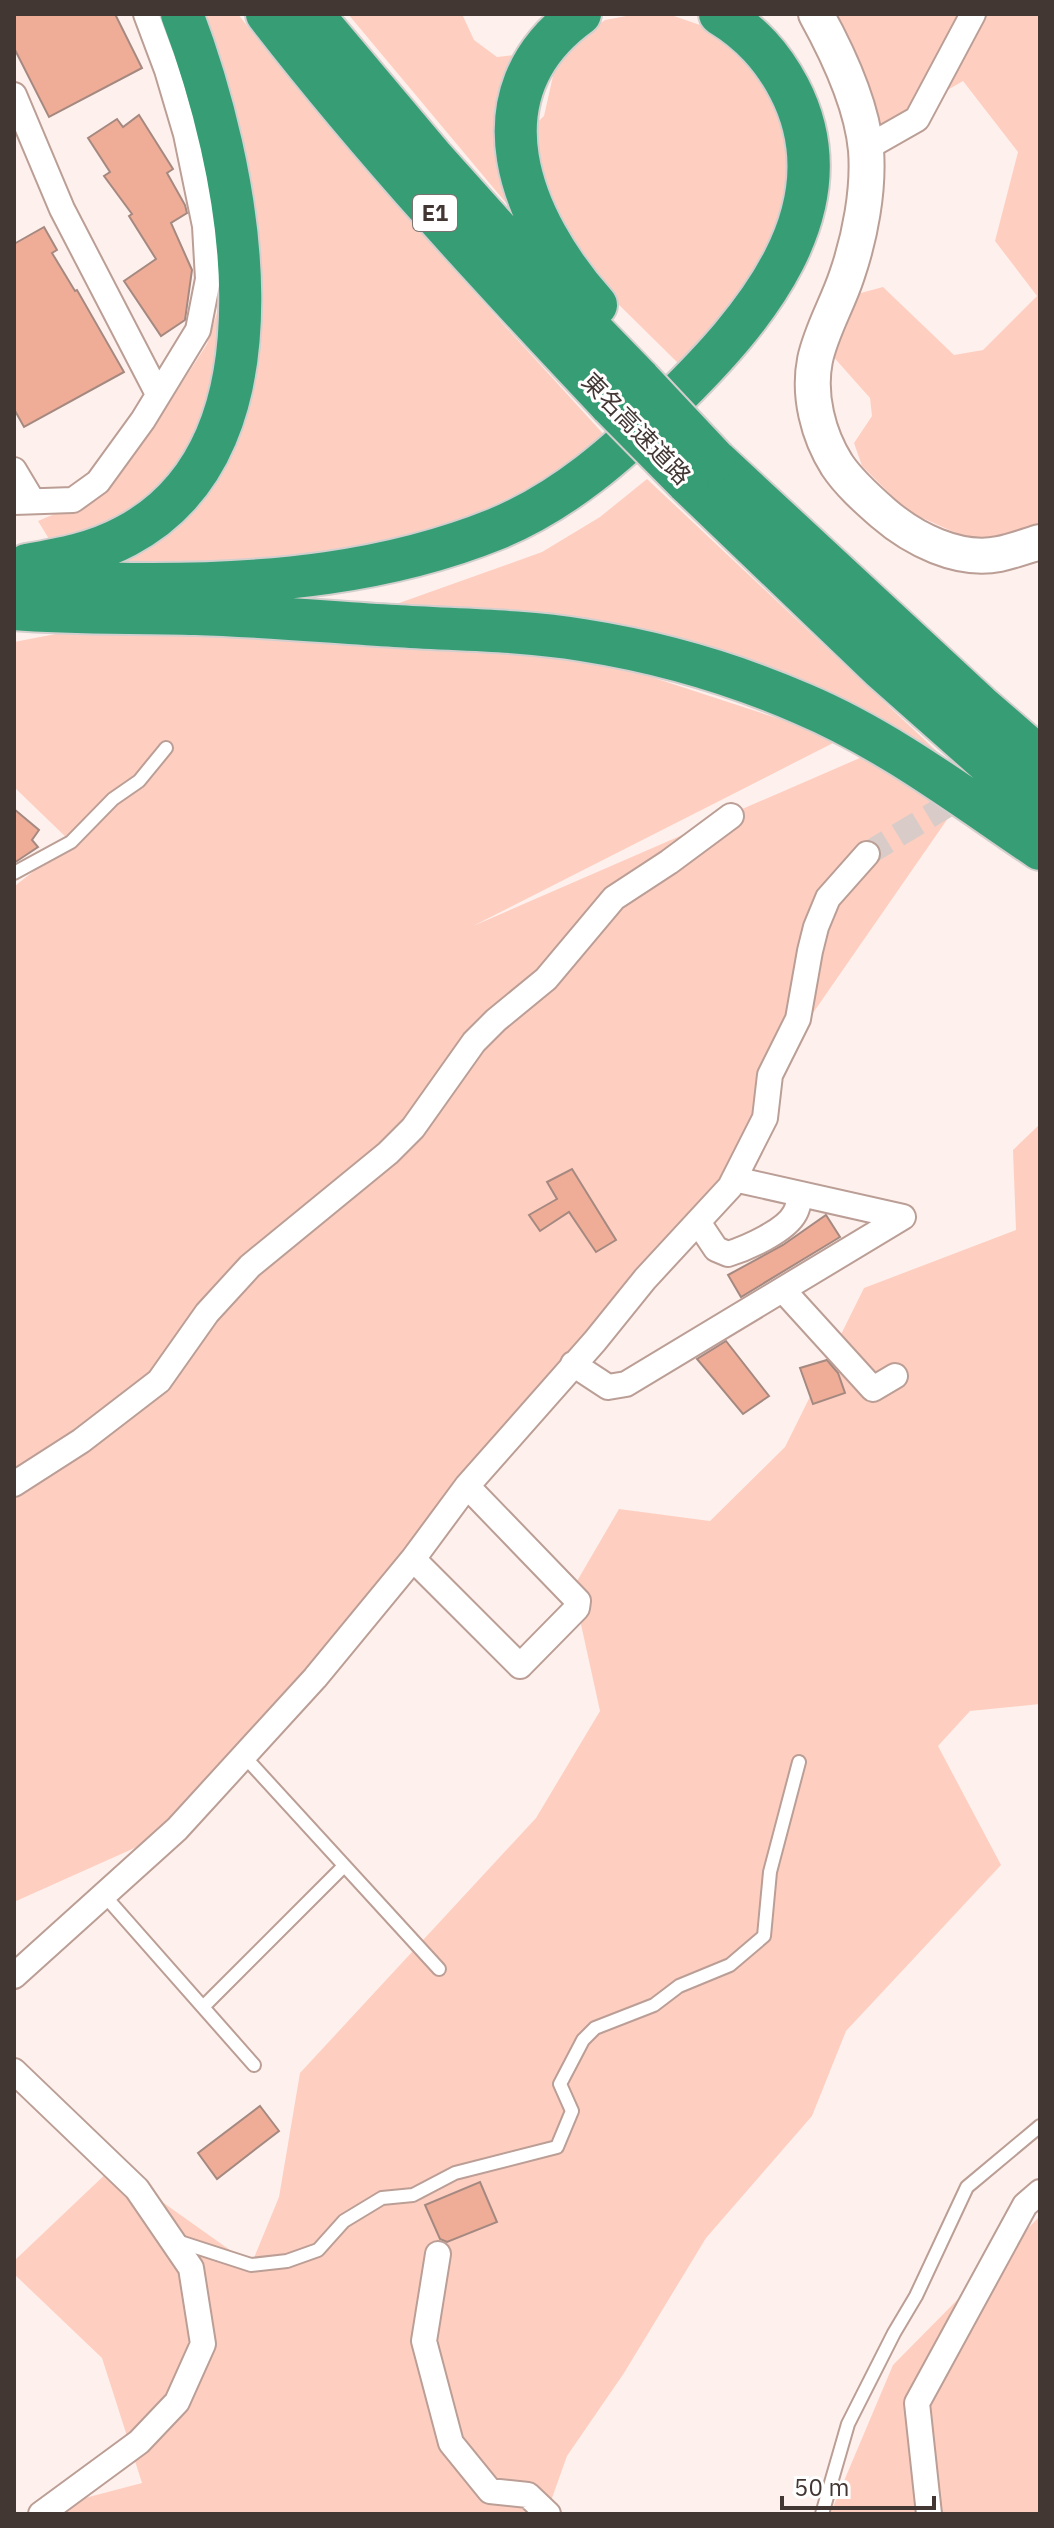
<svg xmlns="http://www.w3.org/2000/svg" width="1054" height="2528" viewBox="0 0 1054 2528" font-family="'IBM Plex Sans','Noto Sans JP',sans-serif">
<rect width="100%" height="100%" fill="#fef1ed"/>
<!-- green -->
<path fill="#fecfc1" d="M199,14H238C352,162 481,299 607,438L570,468L447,528L310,558L194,565L108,563L231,432Z
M348,14H462L474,40L497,57L514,55L510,80L527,228Z
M637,14H668L703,26L757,69L789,137L792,170L786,212L756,281L680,365L610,296L576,250L538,176L530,129L544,116L557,58L577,39L605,20Z
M829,14H1040V531L980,544L907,511L862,466L854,443L872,416L870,398L830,353L857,294L883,287L954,355L983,350L1037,296L995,241L1018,152L963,81L873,133Z
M224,291L219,394L179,478L87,537L49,539L38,521L87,500L118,474L167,406L207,344Z
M647,479L945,759L874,716L388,607L542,552L600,517Z
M159,614L572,651L841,739L473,926L869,754L953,811L770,1075L734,1176L664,1241L599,1336L177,1829L14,1902V885H16L71,842L14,787V642Z
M1040,1124V1704L970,1711L938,1746L1001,1865L846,2031L812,2116L706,2238L624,2373L567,2456L547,2512L548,2514H34L43,2509L142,2483L102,2358L14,2274V2261L113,2167L251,2265L279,2197L300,2073L536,1818L600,1711L573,1588L619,1509L710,1521L785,1447L864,1288L1016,1230L1013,1150Z
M1040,2216V2514H830L893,2365Z"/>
<!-- building -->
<path fill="#efad98" stroke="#a58980" stroke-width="2" d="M14,14H115L142,68L49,117L14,48Z
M139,115L173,169L167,173L185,205L187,213L171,223L192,270L185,320L161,336L124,281L156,259L129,216L132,214L104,176L110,172L88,138L117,119L123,127Z
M44,227L57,250L52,253L75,291L77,290L124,372L24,427L14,409V244Z
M14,809L39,830L32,840L38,847L14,863Z
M572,1169L616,1240L596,1252L569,1212L540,1231L529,1215L557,1199L547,1182Z
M826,1215L840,1237L741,1297L728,1275L783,1245Z
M726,1341L769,1396L743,1414L697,1359Z
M827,1360L838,1373L845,1393L813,1404L800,1368Z
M260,2106L279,2131L217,2179L198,2153Z
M480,2182L497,2222L447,2242L440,2239L425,2205Z"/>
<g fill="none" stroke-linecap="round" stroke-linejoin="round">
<!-- street-tunnel -->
<path stroke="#d9ccc8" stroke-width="24" stroke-dasharray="24 12" stroke-linecap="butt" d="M867,854L971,791"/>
<defs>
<path id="lane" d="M14,873L71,842L113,799L139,781L166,748
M244,1756L439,1969
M104,1895L254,2065
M203,2007L344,1866
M174,2240L251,2265L287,2261L318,2250L344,2221L382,2198L413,2195L455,2173L557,2147L572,2111L560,2084L583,2040L595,2028L654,2005L679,1986L730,1965L764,1936L770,1872L799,1762
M822,2514L848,2424L894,2333L916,2296L967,2187L1040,2126"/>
<path id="street" d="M14,95L62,209L158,394
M866,148L917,119L973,14
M14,470L32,500
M14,502L73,500L98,482L143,420L198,330L208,279L205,226L186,134L167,70L146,14
M698,1222L716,1249L728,1254C747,1248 786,1231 795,1213C798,1208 799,1200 801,1194
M783,1290L873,1389L895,1376
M573,1364L608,1387L626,1384L903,1217L734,1179
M14,1484L81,1441L159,1381L207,1313L250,1266L388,1153L413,1128L474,1042L496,1020L546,979L614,898L669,862L731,816
M413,1559L520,1666L577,1608L578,1601L467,1486
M14,1976L177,1829L315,1678L413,1559L467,1486L595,1341L645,1279L730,1187L765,1118L770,1075L798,1019L810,951L816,927L828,898L867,854
M14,2071L137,2189L191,2268L203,2344L177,2402L139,2442L41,2514
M438,2254L424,2341L451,2443L490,2491L528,2495L548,2514
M929,2514L917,2403L1025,2205L1040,2192"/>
<path id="secondary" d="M816,14C837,52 862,105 866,150C869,190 860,237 847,275C838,303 821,331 815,360C808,395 818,435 837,465C849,483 867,499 883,513C913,539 958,562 999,554C1013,551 1027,546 1040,542"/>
<path id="highway" d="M267,14C373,151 492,279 611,405
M312,14L433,158L536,273L640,380
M580,14C469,94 520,220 596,305
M715,460L979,705L1040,758
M687,482L882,669L1040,809
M27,565C61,559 95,553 126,536C300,444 238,161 182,14
M14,576C60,583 106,584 152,584C269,584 387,573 496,529C564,501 618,453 670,402C751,323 852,209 789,88C772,56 751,33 720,14
M14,609C75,614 135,612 196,614C262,616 329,622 395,626C457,630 521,630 582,640C659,652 732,673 803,704C888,740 964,798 1040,849"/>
</defs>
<!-- lane casing -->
<use href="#lane" stroke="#bb9e95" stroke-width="16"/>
<!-- street casing -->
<use href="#street" stroke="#bb9e95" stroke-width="28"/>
<!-- secondary casing -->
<use href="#secondary" stroke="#bb9e95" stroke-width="38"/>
<!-- highway casing -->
<use href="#highway" stroke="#d2cfce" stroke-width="46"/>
<!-- lane -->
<use href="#lane" stroke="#fff" stroke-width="12"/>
<!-- street -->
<use href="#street" stroke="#fff" stroke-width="24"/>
<!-- secondary -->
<use href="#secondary" stroke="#fff" stroke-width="34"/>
<!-- highway -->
<use href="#highway" stroke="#369d75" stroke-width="42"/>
<defs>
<path id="highway-bridge" d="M640,380L715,460
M611,405L687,482"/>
</defs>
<!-- highway-bridge casing -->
<use href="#highway-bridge" stroke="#d2cfce" stroke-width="46" stroke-linecap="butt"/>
<!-- highway-bridge -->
<use href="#highway-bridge" stroke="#369d75" stroke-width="42"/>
</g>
<g text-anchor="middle" stroke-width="6" stroke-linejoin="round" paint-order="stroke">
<!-- shield labels -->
<rect fill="#fff" stroke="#7b7371" stroke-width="2" x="413" y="195" width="44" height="36" rx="6"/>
<g font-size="22" font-weight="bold" fill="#433734">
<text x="435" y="221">E1</text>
</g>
<!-- street labels -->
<g font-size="24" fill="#433734" stroke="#fff">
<text transform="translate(636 429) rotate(46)" y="8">東名高速道路</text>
</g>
</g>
<!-- border -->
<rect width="1054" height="2528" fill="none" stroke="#433734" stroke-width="32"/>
<!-- scale -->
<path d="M782 2496v12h152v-12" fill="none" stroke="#433734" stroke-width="4"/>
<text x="794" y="2496" font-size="24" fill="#433734" stroke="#ffffff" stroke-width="6" paint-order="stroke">50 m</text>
</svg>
